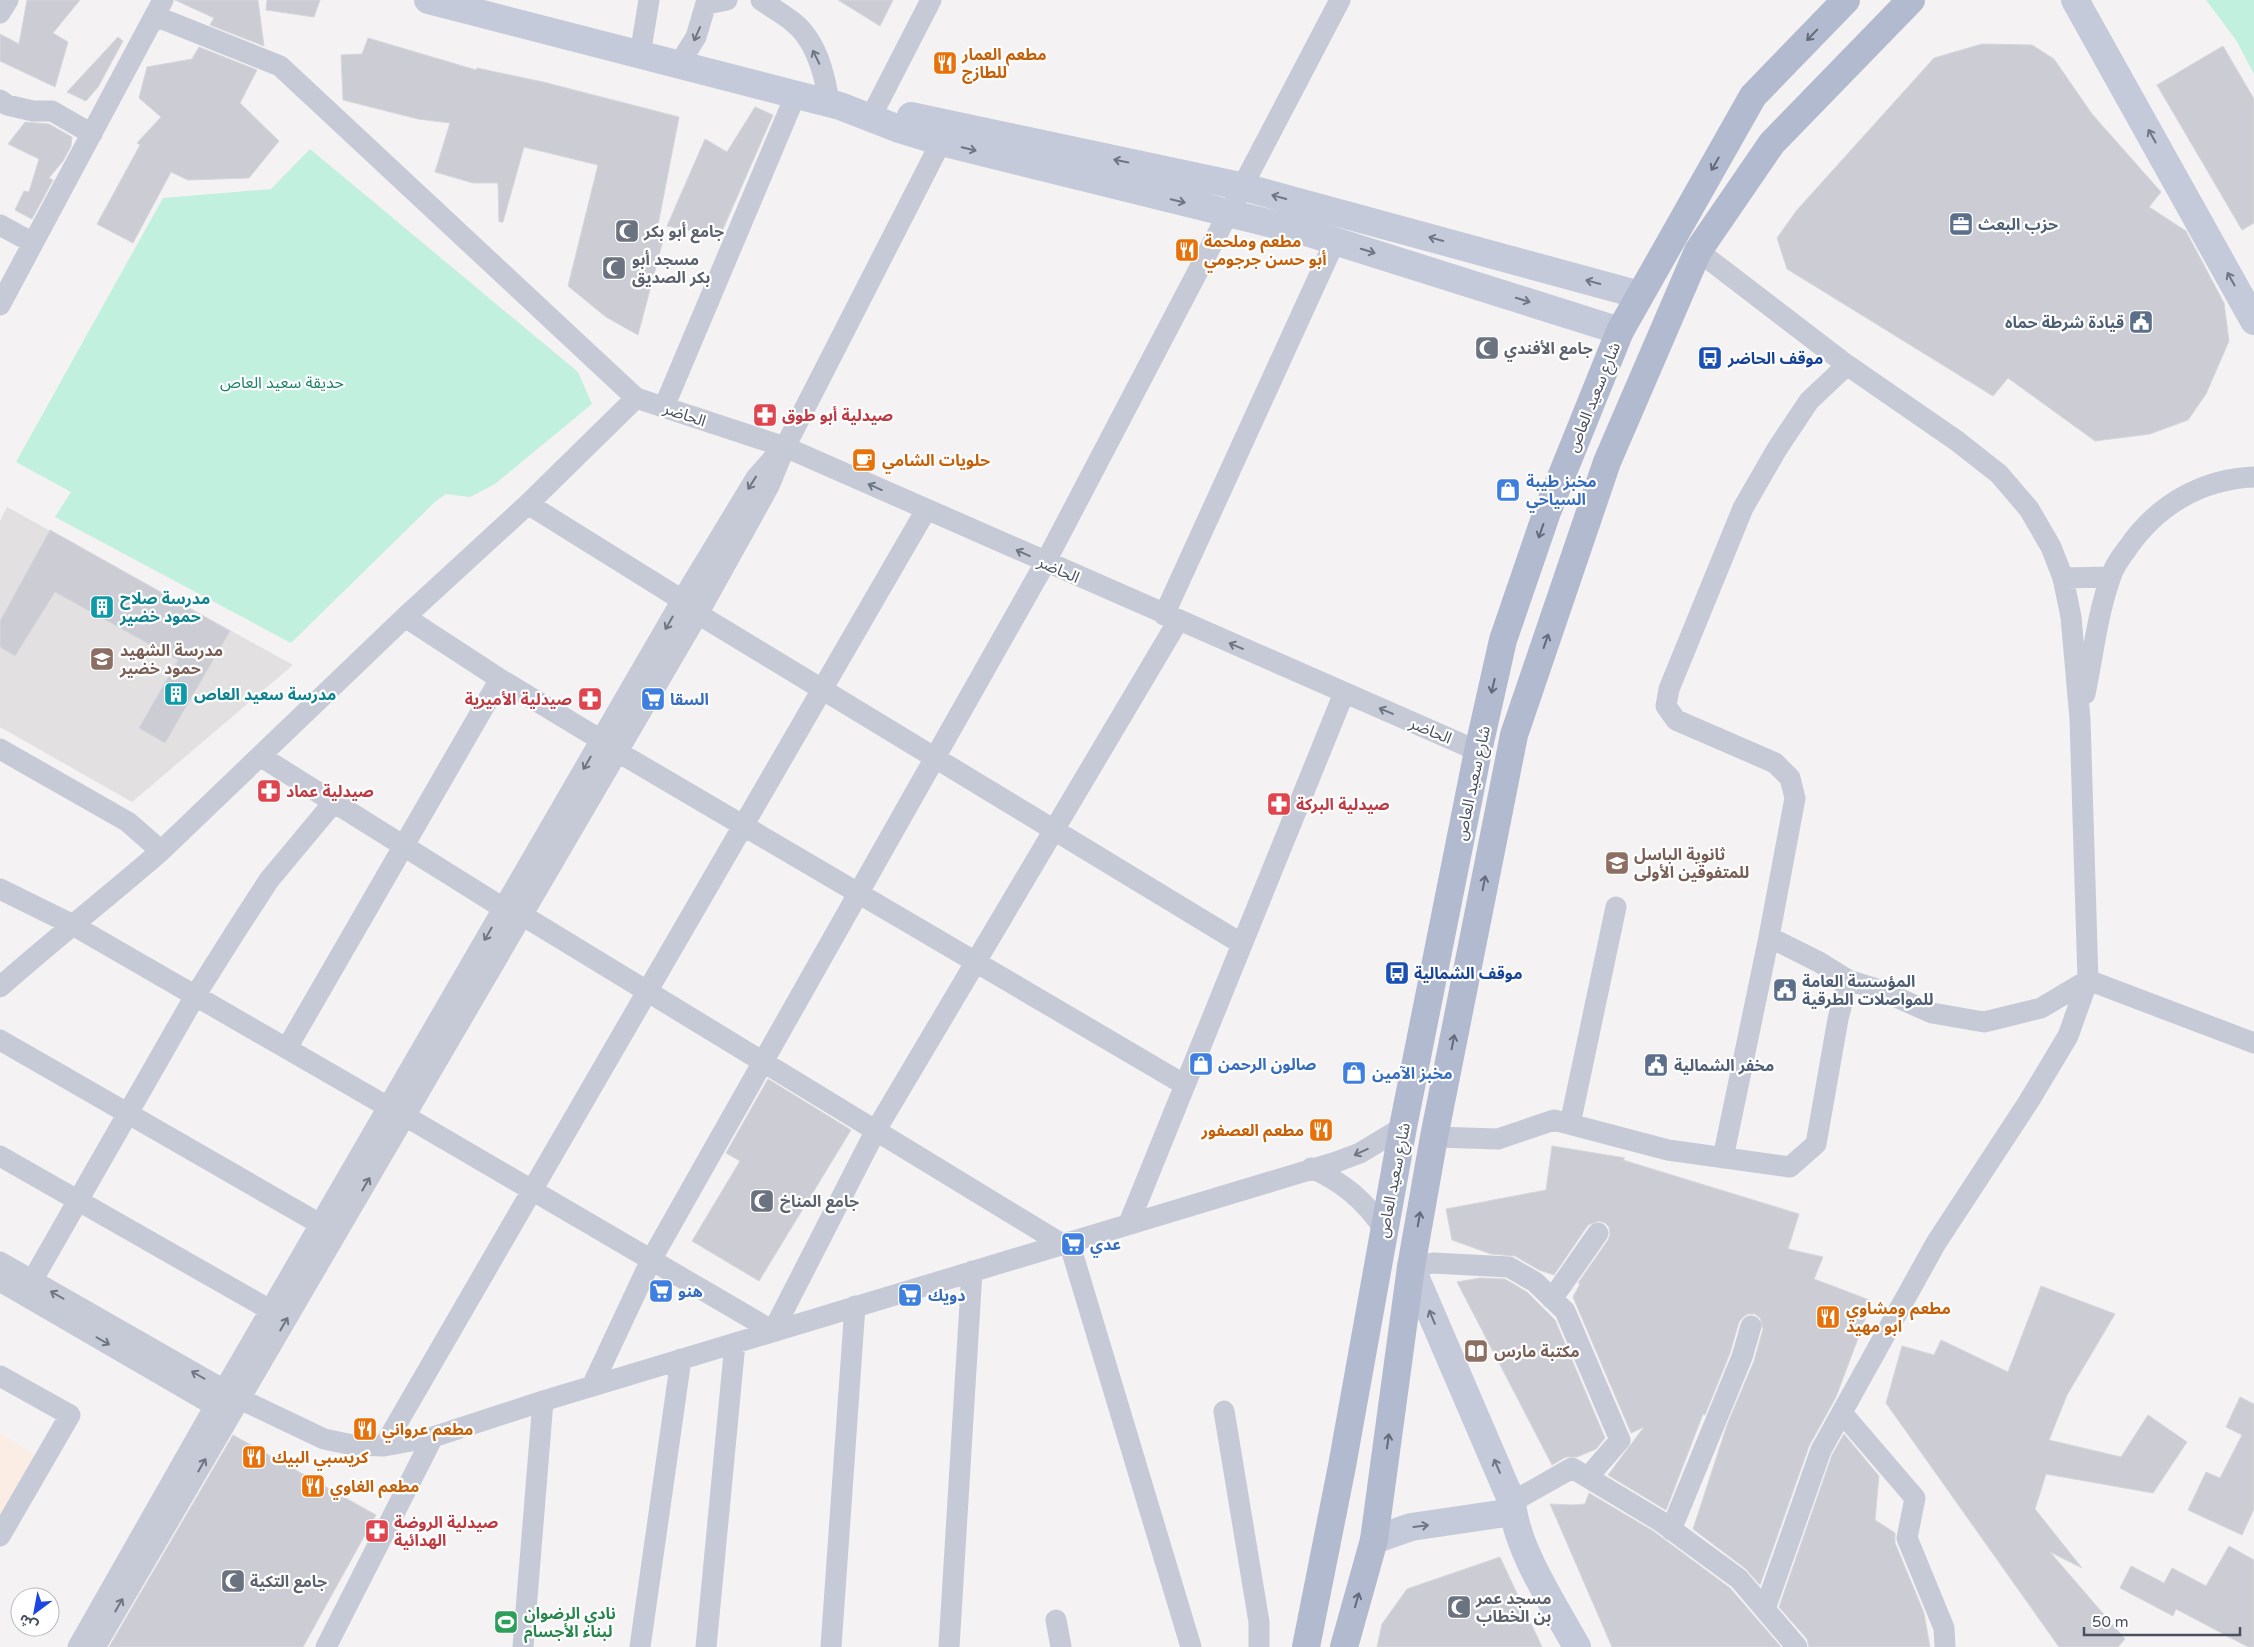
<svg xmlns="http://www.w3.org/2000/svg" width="2254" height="1647" viewBox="0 0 2254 1647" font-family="'Varela Round','Noto Sans Arabic',sans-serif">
<rect width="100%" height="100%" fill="#f4f2f2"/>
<!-- education -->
<path fill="#e2e0e1" d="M7,507L293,665L132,802L0,727V521Z"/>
<!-- medical -->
<path fill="#fbece4" d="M0,1433L43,1461L0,1539Z"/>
<!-- green -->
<path fill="#c2f0de" d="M2206,0H2254V74L2236,40Z
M310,149L578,372L592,404L495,484L470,497L446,494L436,501L291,643L55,517L71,492L16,462L163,198L271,189Z"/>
<!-- building -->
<path fill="#cccdd4" stroke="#d6d6dd" d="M27,0H80L53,33L68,42L55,87L0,61V34L19,44Z
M175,0H258L264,46L210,25L214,18Z
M267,0H320L314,17L266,10Z
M838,0H893L880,26Z
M118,37L123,41L98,87L86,101L67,92Z
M368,38L476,70L477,68L543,82L679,117L657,230L665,233L638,335L606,317L568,286L598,165L524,147L503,222H499L498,183H473L435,172L450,123L418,119L343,100L341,55L362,54Z
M1982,44L2032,45L2054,59L2092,114L2161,192L2149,207L2186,231L2188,235L2224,303L2229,341L2206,394L2188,420L2150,434L2095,441L2008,378L1993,396L1787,269L1777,238L1797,210L1934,58Z
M2223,46L2254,99V223L2242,230L2157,85Z
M199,47L257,70L240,103L279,141L249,178L188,180L171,172L133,243L97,224L140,145L137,143L161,117L139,98L147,67L192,59Z
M755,107L773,115L720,236L667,226L705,139L727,152Z
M25,122L49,124L72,137L71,146L63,161L49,178L53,180L32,219L15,210L24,191L29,192L39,159L8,144Z
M50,530L230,631L165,743L139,728L178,660L55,592L15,656L0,647V621Z
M768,1079L851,1130L759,1281L692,1241L740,1161L726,1153Z
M1552,1146L1625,1158L1623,1160L1799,1214L1788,1249L1823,1257L1814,1279L1872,1301L1836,1397L1809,1446L1760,1585L1746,1569L1693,1529L1727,1425L1754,1361L1763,1329L1760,1318L1755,1314H1748L1743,1317L1739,1322L1730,1353L1705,1415L1703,1414L1666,1510L1608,1475L1644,1427L1631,1433L1573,1297L1580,1284L1578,1283L1608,1240L1610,1234L1609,1227L1605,1223L1599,1221L1588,1225L1554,1275L1539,1270L1515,1256L1491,1254L1452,1240L1446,1209L1546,1190Z
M1480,1278L1505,1279L1527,1292L1555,1320L1605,1438L1596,1449L1577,1457H1566L1552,1465L1457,1282Z
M2041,1286L2115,1314L2067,1395L2049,1440L2121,1457L2148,1415L2187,1442L2153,1493L2046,1474L2035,1509L2082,1568L2050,1552L2125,1639L2118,1647H2059L1886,1403L1902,1346L1934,1355L1941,1340L2008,1372Z
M2240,1397L2254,1404V1509L2242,1535L2188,1510L2206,1472L2220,1478L2242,1435L2226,1427Z
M1844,1434L1879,1476L1875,1520L1895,1533V1543L1924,1613L1930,1647H1809L1807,1639L1779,1607L1832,1455Z
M233,1435L376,1515L303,1647H109Z
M1589,1493L1653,1531L1730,1588L1781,1647H1612L1550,1504L1572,1505L1585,1504Z
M2229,1546L2254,1560V1647H2248L2176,1609L2173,1616L2120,1588L2131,1566L2164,1583L2172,1568L2206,1586Z
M1500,1557L1542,1647H1377L1382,1624L1407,1589Z"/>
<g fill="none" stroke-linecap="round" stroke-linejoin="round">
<!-- street -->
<path stroke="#c6cad6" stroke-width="21" d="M761,0C772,8 783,14 793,22C817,41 825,75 829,103
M707,4L727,0
M0,13L8,0
M155,16L280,66L636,398L785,447L1478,751
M640,55L649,0
M679,64L696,37L707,0
M0,100L7,105L33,111H52L92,134
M875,109L931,0
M0,225L33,243
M1698,251L1847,365L1957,441L1999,474L2029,509L2051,547L2063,578L2071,617L2080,719L2088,980L2068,1036L2029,1101L1936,1243L1821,1450L1765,1609
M0,305L163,0
M664,407L796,94
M528,504L682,600
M2063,578L2110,577
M698,614L1242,944
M1164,615L1335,241
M405,617L500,679L601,740
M2085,694C2093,656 2097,616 2110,579C2113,568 2120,558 2127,549C2156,506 2201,479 2254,477
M0,749L128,822L161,851
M618,752L1185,1085
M260,756L503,908
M0,889L71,924L388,1107
M522,915L1062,1244
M1769,937L1795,798L1790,778L1775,763L1676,720L1666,706L1669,689L1743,508L1777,449L1809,401L1847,365
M0,987C53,940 108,897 161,851L405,617L528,504L636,398
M0,1040L320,1224
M287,1048L500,679
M405,1116L773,1331L876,1130L1178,621
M1570,1124L1616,907
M1434,1137L1498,1139L1554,1120L1668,1150L1790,1167L1816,1144L1838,1019L1848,980L1880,990L1932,1013L1984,1022L2041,1008L2088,980L2254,1043
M0,1156L270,1310
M1723,1158L1769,937L1819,962L1848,980
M1311,1168C1343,1182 1365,1201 1384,1229
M1129,1223L1344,693
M1069,1242L1191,1647
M0,1262L240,1399L324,1439L353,1445L384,1446L433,1437L543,1401L1336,1162L1360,1153L1403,1127
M1411,1267L1433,1263L1509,1267L1535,1282L1565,1311L1620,1440L1588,1477
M0,1281L227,1413
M32,1281L195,996L234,934L269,880L334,802
M1552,1299L1598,1233
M0,1376L70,1415L0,1536
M592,1386L651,1260L1045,563L1340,0
M1224,1411L1259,1622V1647
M1842,1413L1915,1498L1907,1538L1944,1628L1945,1647
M384,1446L926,510
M1512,1502L1572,1468L1660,1521L1739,1579L1797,1647
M1671,1530L1742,1357L1751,1326
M1056,1620L1061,1647
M78,1647L224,1390L682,600L756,478L777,454
M95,1647L698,614L769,486L785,447L941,142
M326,1647L433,1437
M523,1647L543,1401
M640,1647L681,1359
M706,1647L735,1343
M831,1647L855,1306
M949,1647L972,1271"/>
<!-- secondary -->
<path stroke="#c5cada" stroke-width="28" d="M428,0L840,106L899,129L941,142L1309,233L1620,331
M2075,0L2254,321
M911,116L1240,186L1640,295
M1411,1267L1512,1502C1516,1549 1554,1605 1577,1647
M1374,1540L1411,1527L1513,1512"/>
<!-- primary -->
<path stroke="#b2bacf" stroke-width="28" d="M1306,1647L1342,1466L1403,1127L1478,751L1503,640L1547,512L1620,331L1753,96L1846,0
M1344,1647L1374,1540L1411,1267L1434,1137L1514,735L1607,462L1698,251L1772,143L1911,0"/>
</g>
<!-- one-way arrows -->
<defs><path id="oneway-shaft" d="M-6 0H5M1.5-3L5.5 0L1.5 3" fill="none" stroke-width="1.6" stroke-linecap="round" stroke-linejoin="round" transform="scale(1.25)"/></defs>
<g stroke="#6e7583">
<use href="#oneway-shaft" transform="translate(697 34) rotate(114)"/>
<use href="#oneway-shaft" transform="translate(816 57) rotate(-116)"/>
<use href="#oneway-shaft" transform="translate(752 483) rotate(122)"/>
<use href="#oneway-shaft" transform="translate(875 487) rotate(-156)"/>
<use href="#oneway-shaft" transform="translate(1023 553) rotate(-156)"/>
<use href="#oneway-shaft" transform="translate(669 623) rotate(120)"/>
<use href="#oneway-shaft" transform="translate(1236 646) rotate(-157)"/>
<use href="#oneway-shaft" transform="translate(1386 711) rotate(-157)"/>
<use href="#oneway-shaft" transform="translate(587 763) rotate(120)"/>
<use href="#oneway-shaft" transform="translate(488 934) rotate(120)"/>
<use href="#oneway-shaft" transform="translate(1361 1152) rotate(155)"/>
<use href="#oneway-shaft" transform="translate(366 1184) rotate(-60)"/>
<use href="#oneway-shaft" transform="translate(57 1295) rotate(-150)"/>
<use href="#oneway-shaft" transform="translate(284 1324) rotate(-60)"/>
<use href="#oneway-shaft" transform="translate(103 1341) rotate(30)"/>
<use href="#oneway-shaft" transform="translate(198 1375) rotate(-150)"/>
<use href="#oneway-shaft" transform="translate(202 1465) rotate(-60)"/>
<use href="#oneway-shaft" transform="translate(119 1605) rotate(-60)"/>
</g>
<g stroke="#636a7b">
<use href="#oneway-shaft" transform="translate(1812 35) rotate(134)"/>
<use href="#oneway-shaft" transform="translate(1715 164) rotate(120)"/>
<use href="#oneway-shaft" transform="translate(1541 531) rotate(109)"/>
<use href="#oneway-shaft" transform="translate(1546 641) rotate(-71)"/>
<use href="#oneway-shaft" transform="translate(1493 686) rotate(103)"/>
<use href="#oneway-shaft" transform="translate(1484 883) rotate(-79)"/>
<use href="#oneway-shaft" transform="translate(1453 1042) rotate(-79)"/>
<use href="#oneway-shaft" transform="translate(1419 1219) rotate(-80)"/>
<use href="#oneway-shaft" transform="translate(1388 1441) rotate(-82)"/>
<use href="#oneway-shaft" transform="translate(1357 1600) rotate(-74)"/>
</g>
<g stroke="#6e7584">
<use href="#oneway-shaft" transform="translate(2152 136) rotate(-119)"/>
<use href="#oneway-shaft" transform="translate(969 149) rotate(14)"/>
<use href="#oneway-shaft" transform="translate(1121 161) rotate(-168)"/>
<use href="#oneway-shaft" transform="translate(1279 197) rotate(-165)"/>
<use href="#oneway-shaft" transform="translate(1178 201) rotate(14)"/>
<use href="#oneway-shaft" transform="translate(1436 239) rotate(-165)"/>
<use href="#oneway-shaft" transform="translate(1368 251) rotate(17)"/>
<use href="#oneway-shaft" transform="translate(2231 279) rotate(-119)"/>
<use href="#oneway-shaft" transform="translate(1593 282) rotate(-165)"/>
<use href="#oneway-shaft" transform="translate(1523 300) rotate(17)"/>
<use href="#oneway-shaft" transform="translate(1432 1317) rotate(-113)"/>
<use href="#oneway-shaft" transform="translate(1497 1466) rotate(-113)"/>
<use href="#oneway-shaft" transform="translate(1421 1526) rotate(-7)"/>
</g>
<!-- icons -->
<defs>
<symbol id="restaurant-square" viewBox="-11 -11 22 22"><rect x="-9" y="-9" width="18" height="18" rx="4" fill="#e8710a" stroke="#fff"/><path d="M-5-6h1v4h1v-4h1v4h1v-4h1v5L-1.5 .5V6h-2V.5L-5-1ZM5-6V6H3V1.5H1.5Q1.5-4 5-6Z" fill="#fff"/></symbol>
<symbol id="office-square" viewBox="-11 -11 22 22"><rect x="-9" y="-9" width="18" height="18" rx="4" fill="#5c6f8a" stroke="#fff"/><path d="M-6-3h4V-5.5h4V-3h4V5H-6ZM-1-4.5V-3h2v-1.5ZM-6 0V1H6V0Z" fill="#fff"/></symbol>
<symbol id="mosque-square" viewBox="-11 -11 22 22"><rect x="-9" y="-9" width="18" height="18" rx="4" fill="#6b7280" stroke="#fff"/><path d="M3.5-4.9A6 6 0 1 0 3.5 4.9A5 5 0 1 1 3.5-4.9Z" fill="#fff"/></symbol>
<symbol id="civic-square" viewBox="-11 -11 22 22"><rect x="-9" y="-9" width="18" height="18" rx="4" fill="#5c6f8a" stroke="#fff"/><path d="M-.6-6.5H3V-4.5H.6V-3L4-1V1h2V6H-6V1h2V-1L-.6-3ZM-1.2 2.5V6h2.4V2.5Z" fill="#fff"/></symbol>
<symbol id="bus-square" viewBox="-11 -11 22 22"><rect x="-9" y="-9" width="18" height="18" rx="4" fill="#1a4fb4" stroke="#fff"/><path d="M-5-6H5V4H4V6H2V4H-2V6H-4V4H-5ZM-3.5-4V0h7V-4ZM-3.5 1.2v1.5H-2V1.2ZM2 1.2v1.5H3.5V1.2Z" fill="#fff"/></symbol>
<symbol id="pharmacy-square" viewBox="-11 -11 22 22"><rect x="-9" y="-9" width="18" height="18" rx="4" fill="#e0444e" stroke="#fff"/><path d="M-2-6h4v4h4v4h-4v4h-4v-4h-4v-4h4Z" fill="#fff"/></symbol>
<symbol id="cafe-square" viewBox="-11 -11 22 22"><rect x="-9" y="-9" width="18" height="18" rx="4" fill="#e8710a" stroke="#fff"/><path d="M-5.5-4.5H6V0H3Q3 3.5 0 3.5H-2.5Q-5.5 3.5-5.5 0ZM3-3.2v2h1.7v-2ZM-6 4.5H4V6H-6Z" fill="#fff"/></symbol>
<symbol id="shop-square" viewBox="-11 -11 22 22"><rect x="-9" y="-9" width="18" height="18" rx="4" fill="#3f7fe0" stroke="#fff"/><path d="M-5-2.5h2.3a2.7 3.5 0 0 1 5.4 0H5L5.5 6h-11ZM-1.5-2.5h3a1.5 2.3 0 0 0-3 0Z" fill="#fff"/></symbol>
<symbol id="building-square" viewBox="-11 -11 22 22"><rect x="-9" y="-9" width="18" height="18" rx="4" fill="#0f9aa8" stroke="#fff"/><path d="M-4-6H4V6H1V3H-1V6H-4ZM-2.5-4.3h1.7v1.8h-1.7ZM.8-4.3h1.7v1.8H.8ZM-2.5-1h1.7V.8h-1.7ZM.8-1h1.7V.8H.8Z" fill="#fff"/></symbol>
<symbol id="school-square" viewBox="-11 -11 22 22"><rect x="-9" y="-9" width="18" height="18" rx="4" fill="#8d6e63" stroke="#fff"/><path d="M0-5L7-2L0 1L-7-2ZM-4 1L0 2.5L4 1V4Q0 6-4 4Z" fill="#fff"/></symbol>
<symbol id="supermarket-square" viewBox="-11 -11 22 22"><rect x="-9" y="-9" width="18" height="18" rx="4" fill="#3f7fe0" stroke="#fff"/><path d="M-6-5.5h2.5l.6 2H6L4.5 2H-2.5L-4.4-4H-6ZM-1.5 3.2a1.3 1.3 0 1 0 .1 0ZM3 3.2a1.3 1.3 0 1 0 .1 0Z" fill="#fff"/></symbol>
<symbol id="library-square" viewBox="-11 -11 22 22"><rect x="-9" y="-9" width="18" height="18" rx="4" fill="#8d6e63" stroke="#fff"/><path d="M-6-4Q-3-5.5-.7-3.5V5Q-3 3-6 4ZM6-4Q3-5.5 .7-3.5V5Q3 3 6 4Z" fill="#fff"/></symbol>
<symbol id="stadium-square" viewBox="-11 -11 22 22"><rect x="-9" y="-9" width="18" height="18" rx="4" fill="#2e9e5b" stroke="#fff"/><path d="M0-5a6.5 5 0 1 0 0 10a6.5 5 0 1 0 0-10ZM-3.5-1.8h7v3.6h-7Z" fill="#fff"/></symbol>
</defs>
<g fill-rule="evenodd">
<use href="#restaurant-square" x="931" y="49" width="28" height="28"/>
<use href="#office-square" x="1947" y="210" width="28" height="28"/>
<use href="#mosque-square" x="613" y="217" width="28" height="28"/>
<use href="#restaurant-square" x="1173" y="236" width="28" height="28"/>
<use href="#mosque-square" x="600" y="254" width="28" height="28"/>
<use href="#civic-square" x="2127" y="308" width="28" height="28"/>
<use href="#mosque-square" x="1473" y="334" width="28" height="28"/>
<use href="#bus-square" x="1696" y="344" width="28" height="28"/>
<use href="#pharmacy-square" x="751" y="401" width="28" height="28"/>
<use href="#cafe-square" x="850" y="446" width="28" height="28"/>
<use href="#shop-square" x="1494" y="476" width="28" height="28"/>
<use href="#building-square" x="88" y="593" width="28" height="28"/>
<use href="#school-square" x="88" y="645" width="28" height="28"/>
<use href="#building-square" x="162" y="680" width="28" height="28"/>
<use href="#pharmacy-square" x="576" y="685" width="28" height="28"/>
<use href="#supermarket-square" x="639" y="685" width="28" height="28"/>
<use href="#pharmacy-square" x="255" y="777" width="28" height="28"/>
<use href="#pharmacy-square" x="1265" y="790" width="28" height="28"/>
<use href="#school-square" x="1603" y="849" width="28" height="28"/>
<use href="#bus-square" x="1383" y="959" width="28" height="28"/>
<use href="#civic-square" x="1771" y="976" width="28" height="28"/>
<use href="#shop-square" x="1187" y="1050" width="28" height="28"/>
<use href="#civic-square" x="1642" y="1051" width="28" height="28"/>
<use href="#shop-square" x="1340" y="1059" width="28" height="28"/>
<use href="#restaurant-square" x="1307" y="1116" width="28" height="28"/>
<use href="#mosque-square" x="748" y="1187" width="28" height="28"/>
<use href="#supermarket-square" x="1059" y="1230" width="28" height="28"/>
<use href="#supermarket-square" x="647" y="1277" width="28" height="28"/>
<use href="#supermarket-square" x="896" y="1281" width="28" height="28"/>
<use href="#restaurant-square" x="1814" y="1303" width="28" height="28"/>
<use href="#library-square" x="1462" y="1337" width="28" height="28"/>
<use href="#restaurant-square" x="351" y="1415" width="28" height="28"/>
<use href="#restaurant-square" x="240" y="1443" width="28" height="28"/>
<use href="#restaurant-square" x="299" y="1472" width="28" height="28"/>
<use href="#pharmacy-square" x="363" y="1517" width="28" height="28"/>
<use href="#mosque-square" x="219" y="1567" width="28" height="28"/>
<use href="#mosque-square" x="1445" y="1593" width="28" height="28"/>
<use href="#stadium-square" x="492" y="1608" width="28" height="28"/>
</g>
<g text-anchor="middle" stroke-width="4.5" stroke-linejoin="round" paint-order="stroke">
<!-- food labels -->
<g font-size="16" font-weight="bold" fill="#c56008" stroke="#fff" text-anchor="start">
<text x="962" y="60">مطعم العمار<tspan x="962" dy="18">للطازج</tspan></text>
<text x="1204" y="247">مطعم وملحمة<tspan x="1204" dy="18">أبو حسن جرجومي</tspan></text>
<text x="882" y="466">حلويات الشامي</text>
<text x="1304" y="1136" text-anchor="end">مطعم العصفور</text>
<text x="1846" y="1314">مطعم ومشاوي<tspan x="1846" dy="18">ابو مهيد</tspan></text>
<text x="382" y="1435">مطعم عرواني</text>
<text x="272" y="1463">كريسبي البيك</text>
<text x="330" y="1492">مطعم الغاوي</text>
</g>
<!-- service labels -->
<g font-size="16" font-weight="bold" fill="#4e5e75" stroke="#fff" text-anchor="start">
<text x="1978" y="230">حزب البعث</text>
<text x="2124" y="328" text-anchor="end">قيادة شرطة حماه</text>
<text x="1802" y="987">المؤسسة العامة<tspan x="1802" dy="18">للمواصلات الطرقية</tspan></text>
<text x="1674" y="1071">مخفر الشمالية</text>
</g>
<!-- worship labels -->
<g font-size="16" font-weight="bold" fill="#5b616d" stroke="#fff" text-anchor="start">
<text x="644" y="237">جامع أبو بكر</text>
<text x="632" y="265">مسجد أبو<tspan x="632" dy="18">بكر الصديق</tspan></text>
<text x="1504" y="354">جامع الأفندي</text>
<text x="780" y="1207">جامع المناخ</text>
<text x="250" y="1587">جامع التكية</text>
<text x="1476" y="1604">مسجد عمر<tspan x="1476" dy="18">بن الخطاب</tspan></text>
</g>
<!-- transit labels -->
<g font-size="16" font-weight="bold" fill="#164399" stroke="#fff" text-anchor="start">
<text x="1728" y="364">موقف الحاضر</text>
<text x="1414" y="979">موقف الشمالية</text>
</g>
<!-- park labels -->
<g font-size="16" fill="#198266" stroke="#fff">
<text x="282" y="388">حديقة سعيد العاص</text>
</g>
<!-- street labels -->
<g font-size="16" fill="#49505f" stroke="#fff">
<text transform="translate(1593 397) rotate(-68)" y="6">شارع سعيد العاص</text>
<text transform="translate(685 414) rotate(19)" y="6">الحاضر</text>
<text transform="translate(1059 569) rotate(24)" y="6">الحاضر</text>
<text transform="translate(1431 730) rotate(23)" y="6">الحاضر</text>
<text transform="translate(1472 783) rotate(-78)" y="6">شارع سعيد العاص</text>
<text transform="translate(1393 1180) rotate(-79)" y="6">شارع سعيد العاص</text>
</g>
<!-- health labels -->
<g font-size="16" font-weight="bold" fill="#be3a42" stroke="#fff" text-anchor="start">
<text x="782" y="421">صيدلية أبو طوق</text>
<text x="572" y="705" text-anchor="end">صيدلية الأميرية</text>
<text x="286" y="797">صيدلية عماد</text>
<text x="1296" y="810">صيدلية البركة</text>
<text x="394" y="1528">صيدلية الروضة<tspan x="394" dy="18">الهدائية</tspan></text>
</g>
<!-- shop labels -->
<g font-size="16" font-weight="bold" fill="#366cbe" stroke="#fff" text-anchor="start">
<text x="1526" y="487">مخبز طيبة<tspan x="1526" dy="18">السياحي</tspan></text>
<text x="670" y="705">السقا</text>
<text x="1218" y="1070">صالون الرحمن</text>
<text x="1372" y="1079">مخبز الآمين</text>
<text x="1090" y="1250">عدي</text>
<text x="678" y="1297">هنو</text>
<text x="928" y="1301">دويك</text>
</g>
<!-- culture labels -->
<g font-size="16" font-weight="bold" fill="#0d838f" stroke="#fff" text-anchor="start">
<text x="120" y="604">مدرسة صلاح<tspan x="120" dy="18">حمود خضير</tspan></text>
<text x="194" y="700">مدرسة سعيد العاص</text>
</g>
<!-- education labels -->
<g font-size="16" font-weight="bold" fill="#785e54" stroke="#fff" text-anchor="start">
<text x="120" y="656">مدرسة الشهيد<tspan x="120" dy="18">حمود خضير</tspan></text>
<text x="1634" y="860">ثانوية الباسل<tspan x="1634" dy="18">للمتفوقين الأولى</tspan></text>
<text x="1494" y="1357">مكتبة مارس</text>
</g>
<!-- leisure labels -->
<g font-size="16" font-weight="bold" fill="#27864d" stroke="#fff" text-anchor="start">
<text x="524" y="1619">نادي الرضوان<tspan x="524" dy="18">لبناء الأجسام</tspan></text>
</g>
</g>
<!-- north arrow -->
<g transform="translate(35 1612) rotate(212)"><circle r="24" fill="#ffffff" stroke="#b6b9bf"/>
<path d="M0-4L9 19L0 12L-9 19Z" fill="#1c45e3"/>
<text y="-8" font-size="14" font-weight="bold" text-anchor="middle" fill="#49505f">ش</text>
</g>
<!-- scale -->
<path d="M2084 1627v8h156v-8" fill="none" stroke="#49505f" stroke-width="2.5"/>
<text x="2092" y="1627" font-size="15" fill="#49505f" stroke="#ffffff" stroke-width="4" paint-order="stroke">50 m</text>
</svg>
